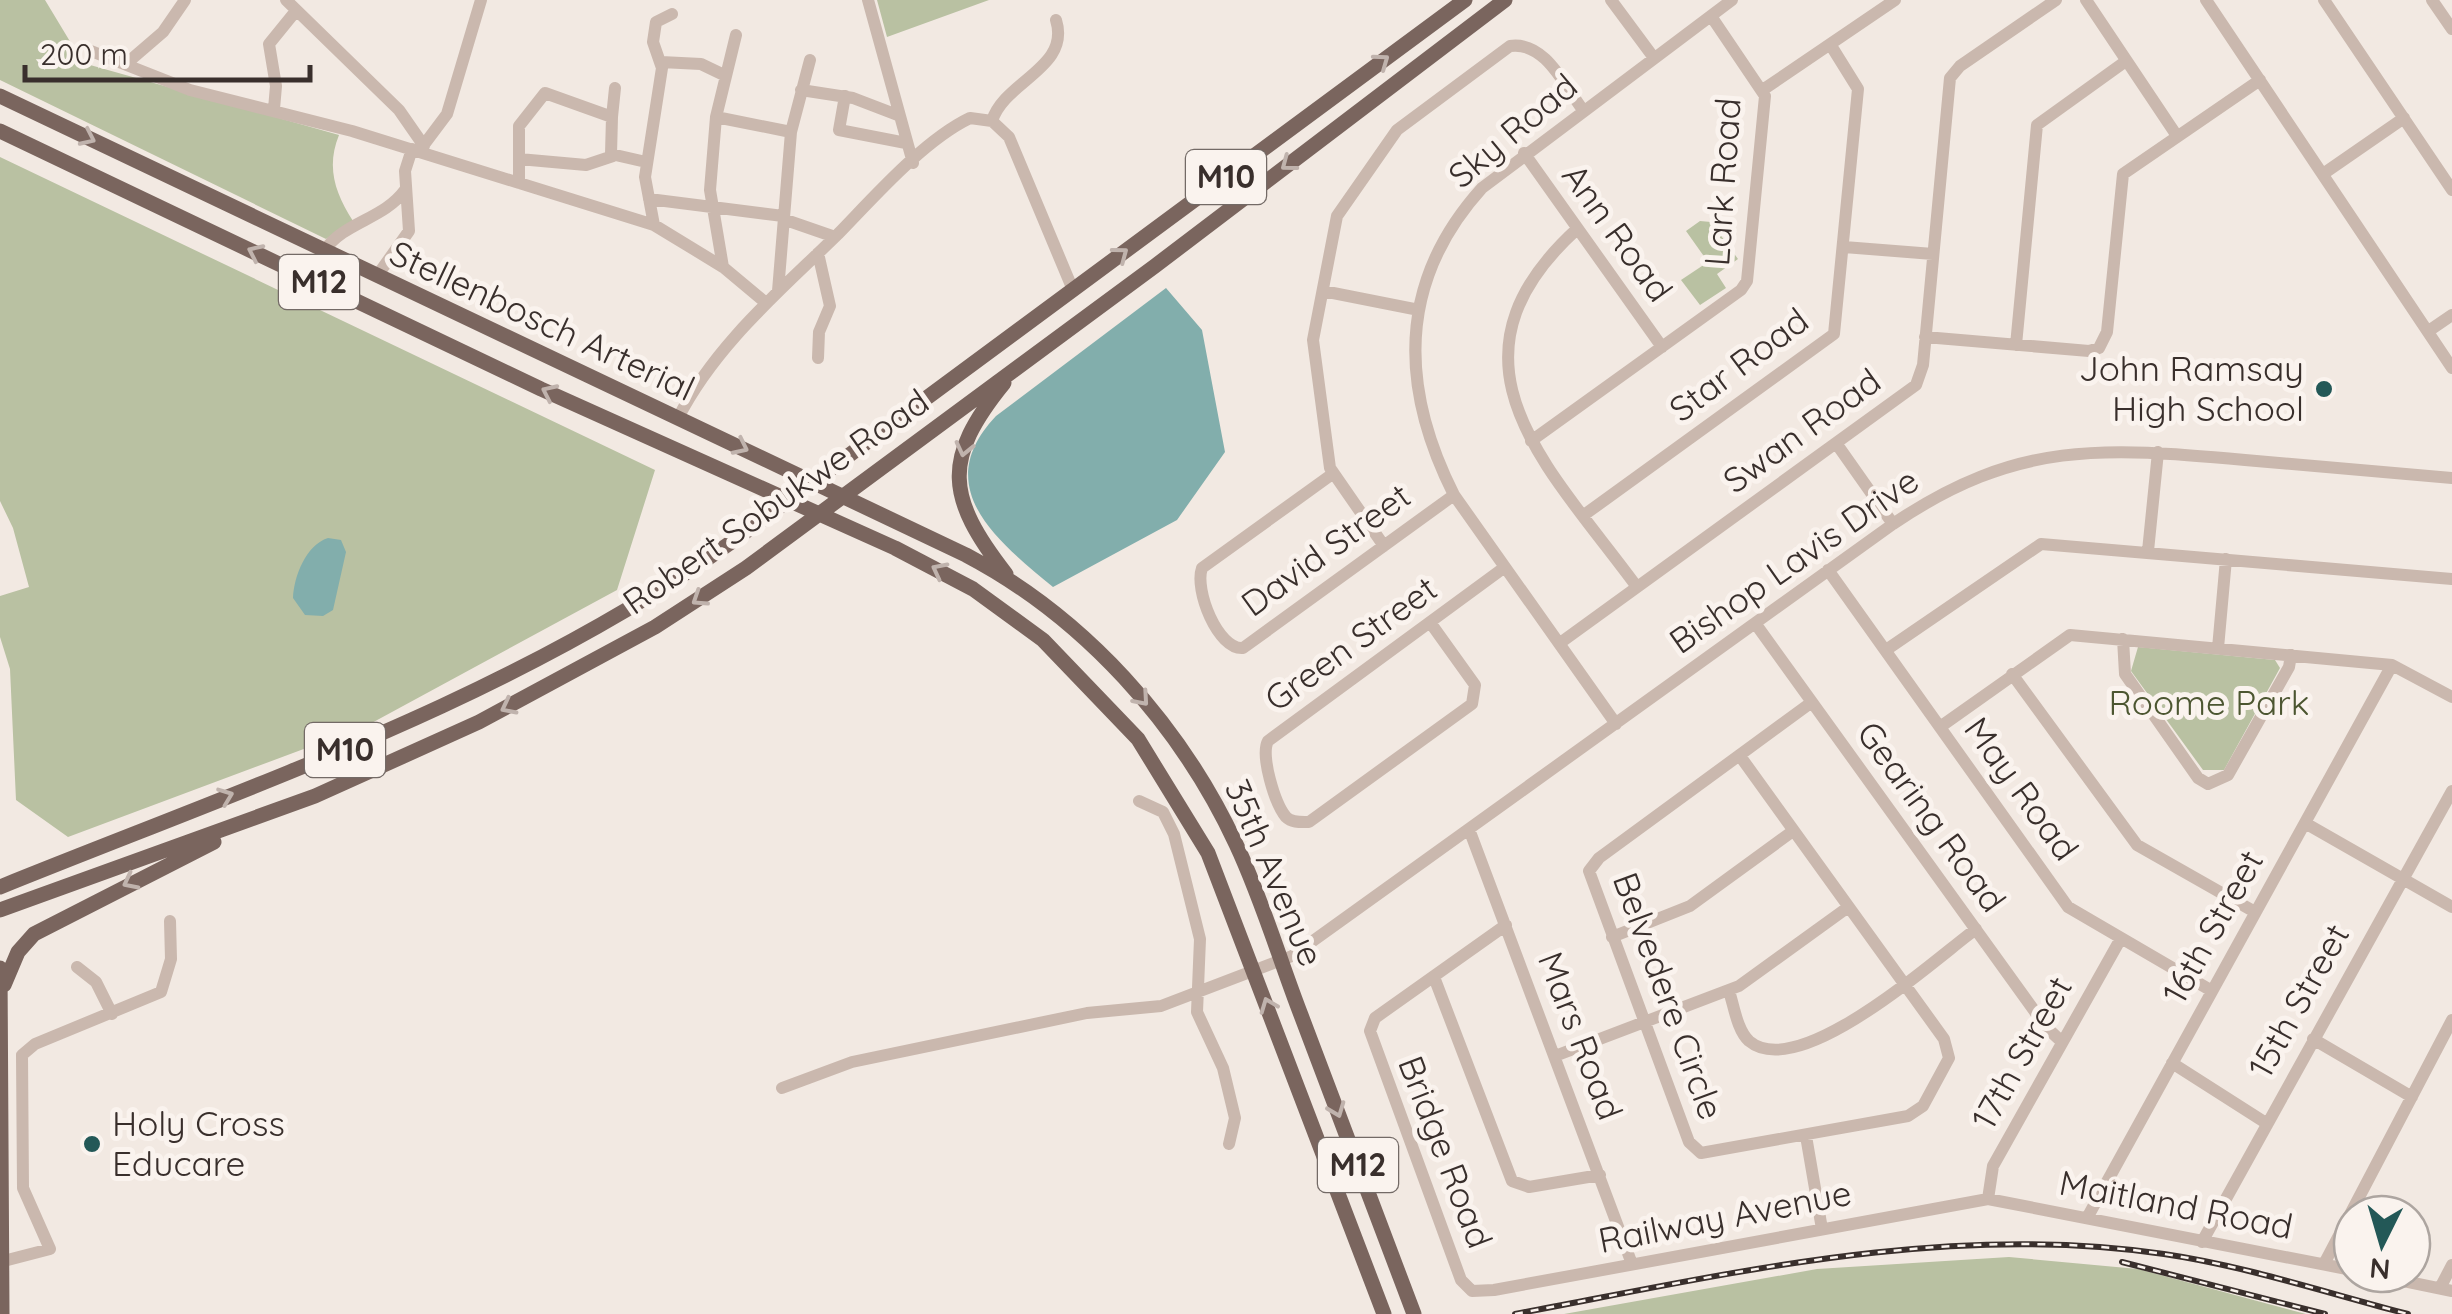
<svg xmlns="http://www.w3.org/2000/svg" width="2452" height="1314" viewBox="0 0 2452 1314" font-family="Quicksand,sans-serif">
<rect width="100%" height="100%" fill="#f2e9e2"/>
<!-- green -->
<path fill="#b9c1a2" d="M0,0H45L83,63L339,135C326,167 335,193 353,221L326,239L0,80Z
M877,0H989L887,37Z
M0,157L655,470L617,590L368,725L68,837L16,800L10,669L0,637V596L29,587L13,528L0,501Z
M1700,221L1711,222L1738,259L1717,274L1726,288L1700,305L1681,280L1708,262L1686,231Z
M2138,647L2275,660L2280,668L2224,770H2203L2131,671Z
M2009,1257L2138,1269L2306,1314H1564L1817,1269Z"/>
<!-- water -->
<path fill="#82aeac" d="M1166,288L1202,330L1225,452L1177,520L1053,587C999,542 928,488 996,416Z
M328,538L341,540L346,552L333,610L323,616L305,615L293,598C294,576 306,545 328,538Z"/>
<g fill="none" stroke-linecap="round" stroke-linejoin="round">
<!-- minor -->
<path stroke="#cab8ae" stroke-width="12" d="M286,0L399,110L424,146
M868,0L913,163
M1611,0L1654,58
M2086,0L2177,136
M2206,0L2452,368
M2324,0L2452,190
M2432,0L2452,29
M91,51L190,90L352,131L654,225L723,267L766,303
M661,62L701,64L726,76
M127,63L163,32L185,0
M1764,89L1895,0
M801,90L853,98L900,116
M845,96L839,130L906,143
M274,109L276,86L269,44L295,12
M612,117L615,88
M716,117L791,132
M992,121C1004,81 1071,68 1056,20
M420,150L447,114L481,0
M1524,153L1662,347
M519,159L586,165L613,156
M2323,174L2404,118
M519,183V126L545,93L612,117L611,154L646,162
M649,199L783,216
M783,219L835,237
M654,225L645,177L662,68L653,42L656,22L672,14
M1577,229C1431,362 1549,467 1637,587
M1844,247L1933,254
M324,251C345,221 383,220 405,190
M723,267L710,190L716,117L736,35
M377,276L409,231L405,171L412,149
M778,291L791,132L810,60
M1323,291L1419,310
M2430,330L2452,315
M1925,337L2089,351L2099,348L2107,332L2123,174L2260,80
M2016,345L2037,125L2126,61
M818,358L819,332L830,306L818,253
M678,418C716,344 780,291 838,234C874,197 924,140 970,118L992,121L1009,137L1073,290
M1531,441L1741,290L1747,281L1765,96L1711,16
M1836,443L1893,524
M1331,475L1202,568C1194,590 1218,650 1243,648L1454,495
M1584,515L1834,334L1858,89L1830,44
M1384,546L1330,468L1313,340L1337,216L1397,130L1510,46C1545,41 1564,85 1583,110
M2148,551L2158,452
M1828,570L2068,907L2212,991
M1755,623L2046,1027L2062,1042
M1432,625L1475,685L1472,704L1309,822C1301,822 1292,823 1286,817C1275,804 1260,755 1268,741L1505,567
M2123,639L2125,674L2198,778L2208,784L2228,775L2289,667L2291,655
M1560,643L1916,385L1923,365L1950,78L1960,66L2056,0
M2218,648L2226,559
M1886,650L2041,544L2452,579
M2012,674L2137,845L2255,912
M1616,724L1454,495C1400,388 1397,282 1482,188L1732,0
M1940,727L2070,635L2392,665L2452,697
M1740,756L1944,1039L1949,1058L1923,1106L1908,1116L1701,1153L1689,1142L1589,871L1599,858L1812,702
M1139,801L1163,812L1174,834L1200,939L1197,1012L1223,1068L1235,1118L1229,1144
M2305,823L2452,907
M1469,829L1632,1264
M1506,925L1375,1018L1370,1031L1461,1280L1472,1291L1494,1290L1988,1199L2352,1270
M1612,937L1690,906L1793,831
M77,967L96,982L112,1014
M1434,977L1512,1181L1529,1187L1600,1175
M1729,991C1734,1006 1737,1030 1749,1041C1799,1083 1934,960 1976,929
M2313,1039L2412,1097
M1555,1056L1739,986L1847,908
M2172,1063L2266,1123
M782,1088L852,1062L1087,1013L1161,1006L1292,956L1893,524C2017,440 2103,447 2245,460C2314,466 2383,472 2452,478
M1806,1136L1822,1229
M1988,1199L1993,1166L2120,940
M2087,1218L2392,665
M2202,1242L2452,791
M0,1262L50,1249L23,1188L22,1055L35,1044L161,992L171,959L170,921
M2324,1264L2452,1020
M2370,1274L2452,1291
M2440,1288L2452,1265"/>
<!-- major -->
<path stroke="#7a655e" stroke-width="15" d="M0,96L966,555C1084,617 1180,724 1236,844C1262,899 1279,958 1301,1015C1339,1115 1376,1214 1414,1314
M0,131L541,389L895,548L973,589L1043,640L1138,739L1208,853L1384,1314
M1004,383C942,459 946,497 1006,574
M0,887C252,785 510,699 733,541L1465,0
M0,910L315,796L479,722L655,627L746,568L1155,266L1505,0
M0,968L2,1314
M4,985L18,952L34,934L214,842"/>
<defs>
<path id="rail" d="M2122,1262L2325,1314
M1515,1314C1728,1274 1946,1222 2164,1254C2246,1266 2327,1293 2408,1314"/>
</defs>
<!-- rail casing -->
<use href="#rail" stroke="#392f2c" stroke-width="6"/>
<!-- rail -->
<use href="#rail" stroke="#faf3ee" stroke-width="2.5" stroke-dasharray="8" stroke-linecap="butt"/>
</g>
<!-- one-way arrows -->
<defs><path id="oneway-chevron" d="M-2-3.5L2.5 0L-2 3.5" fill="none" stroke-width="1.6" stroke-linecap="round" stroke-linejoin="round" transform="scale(2.5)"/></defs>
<g stroke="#c0b3ad">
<use href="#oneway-chevron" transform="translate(1382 61) rotate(-36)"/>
<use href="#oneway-chevron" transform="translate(88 138) rotate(25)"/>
<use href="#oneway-chevron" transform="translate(1288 164) rotate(143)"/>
<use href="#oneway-chevron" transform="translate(255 252) rotate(-155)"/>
<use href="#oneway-chevron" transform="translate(1121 254) rotate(-37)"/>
<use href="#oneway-chevron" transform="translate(549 392) rotate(-155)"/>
<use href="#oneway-chevron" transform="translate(741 447) rotate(26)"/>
<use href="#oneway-chevron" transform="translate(964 449) rotate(103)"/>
<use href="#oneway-chevron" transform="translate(939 570) rotate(-153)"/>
<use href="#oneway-chevron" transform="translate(699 599) rotate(147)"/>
<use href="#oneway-chevron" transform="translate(1142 699) rotate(49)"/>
<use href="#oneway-chevron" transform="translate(508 707) rotate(153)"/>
<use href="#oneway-chevron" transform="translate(226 796) rotate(-21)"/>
<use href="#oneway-chevron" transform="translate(130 882) rotate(153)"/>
<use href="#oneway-chevron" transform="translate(1268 1005) rotate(-111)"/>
<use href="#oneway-chevron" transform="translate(1337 1110) rotate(69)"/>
</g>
<!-- markers -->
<g fill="#235857" stroke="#faf3ee" stroke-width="4">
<circle cx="2324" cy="389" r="10"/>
<circle cx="92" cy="1144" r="10"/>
</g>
<g text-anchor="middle" stroke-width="10" stroke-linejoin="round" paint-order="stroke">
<!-- shield labels -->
<g fill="#faf3ee" stroke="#736a66" stroke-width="2.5">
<rect x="1186" y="150" width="80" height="54" rx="8"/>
<rect x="279" y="255" width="80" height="54" rx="8"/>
<rect x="305" y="723" width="80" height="54" rx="8"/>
<rect x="1318" y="1138" width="80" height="54" rx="8"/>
</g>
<g font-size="32" font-weight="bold" fill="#392f2c">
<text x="1226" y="188">M10</text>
<text x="319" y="293">M12</text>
<text x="345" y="761">M10</text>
<text x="1358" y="1176">M12</text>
</g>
<!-- street labels -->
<g font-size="35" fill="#392f2c" stroke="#faf3ee">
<text transform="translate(1513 131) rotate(-40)" y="12">Sky Road</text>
<text transform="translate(1723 182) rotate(-86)" y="12">Lark Road</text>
<text transform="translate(1617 233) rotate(54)" y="12">Ann Road</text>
<text transform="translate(542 321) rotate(25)" y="12">Stellenbosch Arterial</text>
<text transform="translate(1739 365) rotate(-37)" y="12">Star Road</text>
<text transform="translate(1802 431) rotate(-36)" y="12">Swan Road</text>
<text transform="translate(776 502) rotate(-35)" y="12">Robert Sobukwe Road</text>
<text transform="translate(1326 550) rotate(-36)" y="12">David Street</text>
<text transform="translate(1794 561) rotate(-35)" y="12">Bishop Lavis Drive</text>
<text transform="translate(1351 644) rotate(-36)" y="12">Green Street</text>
<text transform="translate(2021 789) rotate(54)" y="12">May Road</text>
<text transform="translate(1931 817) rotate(54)" y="12">Gearing Road</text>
<text transform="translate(1274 873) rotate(67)" y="12">35th Avenue</text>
<text transform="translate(2213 927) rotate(-61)" y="12">16th Street</text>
<text transform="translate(1668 996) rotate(70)" y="12">Belvedere Circle</text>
<text transform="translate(2299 1001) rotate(-61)" y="12">15th Street</text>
<text transform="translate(1580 1036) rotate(69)" y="12">Mars Road</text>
<text transform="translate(2022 1053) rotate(-61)" y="12">17th Street</text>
<text transform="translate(1445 1152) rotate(69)" y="12">Bridge Road</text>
<text transform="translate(2176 1205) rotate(11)" y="12">Maitland Road</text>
<text transform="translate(1725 1217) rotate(-11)" y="12">Railway Avenue</text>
</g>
<!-- poi labels -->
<g font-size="35" fill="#392f2c" stroke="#faf3ee" text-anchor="end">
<text x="2304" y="381">John Ramsay<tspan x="2304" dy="40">High School</tspan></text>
<text x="112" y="1136" text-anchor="start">Holy Cross<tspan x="112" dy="40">Educare</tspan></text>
</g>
<!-- park labels -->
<g font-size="35" fill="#4c5631" stroke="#faf3ee">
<text x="2209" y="715">Roome Park</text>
</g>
</g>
<!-- north arrow -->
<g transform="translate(2382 1244) rotate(185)"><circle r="48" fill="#faf3ee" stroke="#ada5a0" stroke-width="2.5"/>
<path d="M0-8L18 38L0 25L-18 38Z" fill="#235857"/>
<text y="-15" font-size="28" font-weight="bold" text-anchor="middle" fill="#392f2c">N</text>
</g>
<!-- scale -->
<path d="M25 65v15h285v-15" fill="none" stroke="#392f2c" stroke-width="5"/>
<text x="40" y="65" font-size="30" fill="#392f2c" stroke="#faf3ee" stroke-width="8" paint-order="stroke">200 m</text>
</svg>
